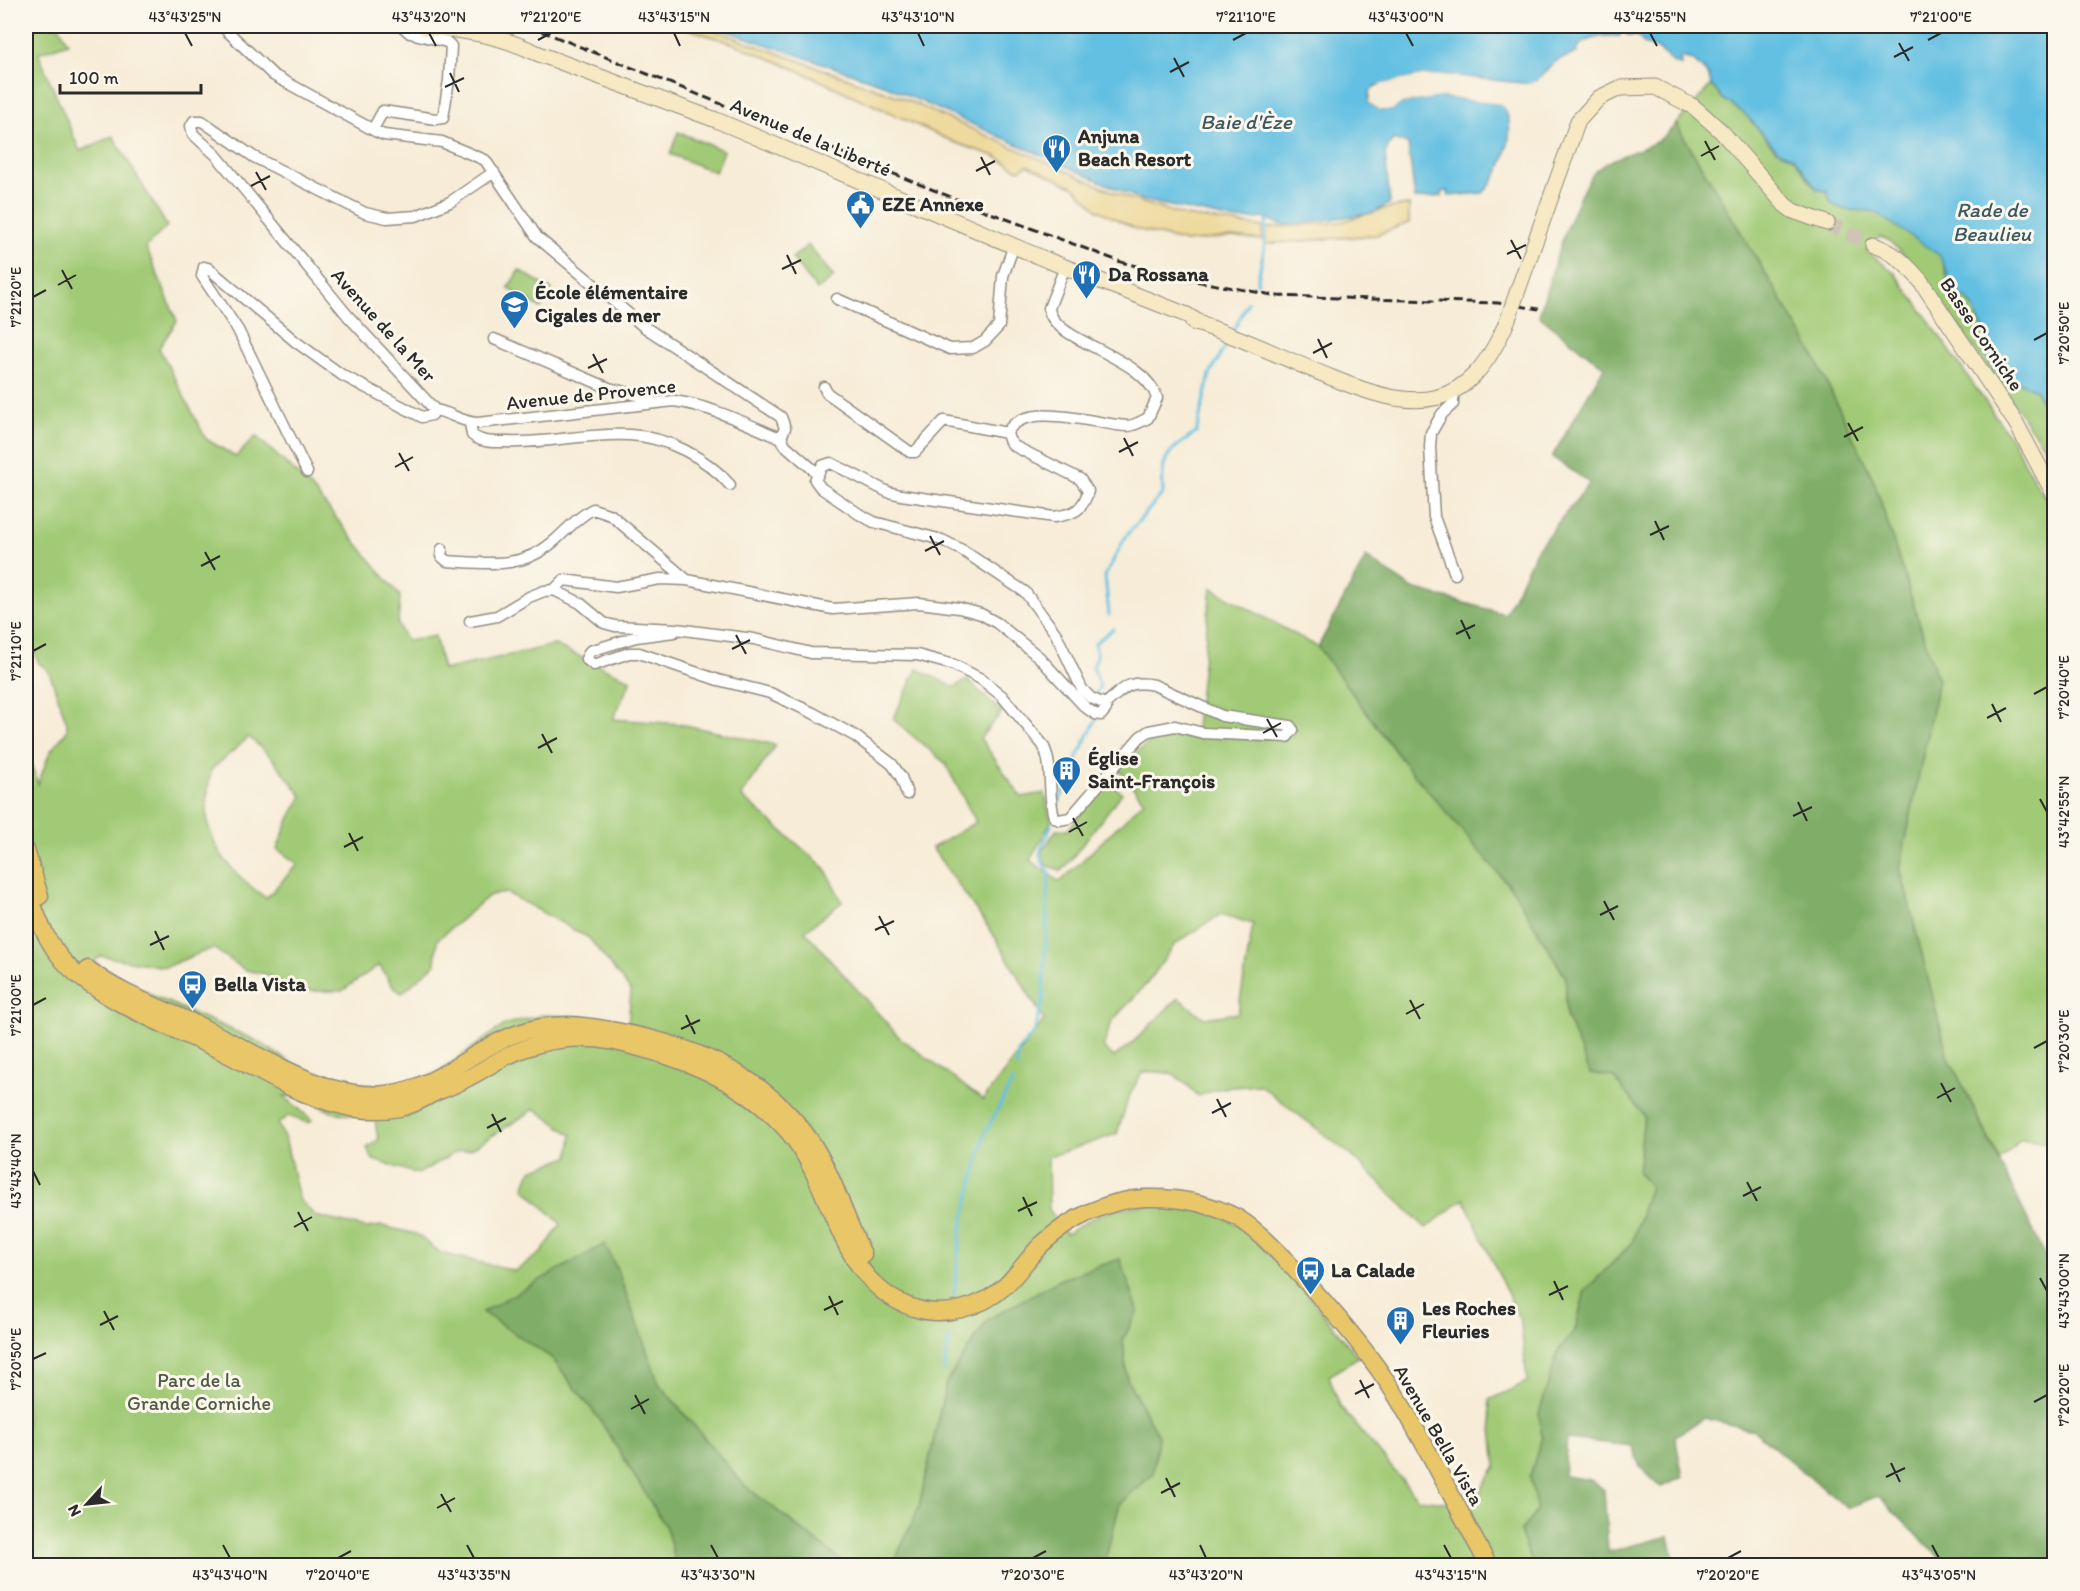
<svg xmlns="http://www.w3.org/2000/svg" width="2080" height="1591" viewBox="0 0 2080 1591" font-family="Itim,sans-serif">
<rect width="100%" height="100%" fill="#fbf7ec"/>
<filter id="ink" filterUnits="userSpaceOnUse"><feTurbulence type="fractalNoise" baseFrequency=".0167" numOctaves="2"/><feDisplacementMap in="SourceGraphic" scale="12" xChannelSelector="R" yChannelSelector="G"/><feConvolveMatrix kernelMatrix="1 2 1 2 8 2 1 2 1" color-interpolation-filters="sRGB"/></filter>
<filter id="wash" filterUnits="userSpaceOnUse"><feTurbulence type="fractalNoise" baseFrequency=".008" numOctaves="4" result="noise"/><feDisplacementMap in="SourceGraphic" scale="24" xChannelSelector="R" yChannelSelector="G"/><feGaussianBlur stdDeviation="1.35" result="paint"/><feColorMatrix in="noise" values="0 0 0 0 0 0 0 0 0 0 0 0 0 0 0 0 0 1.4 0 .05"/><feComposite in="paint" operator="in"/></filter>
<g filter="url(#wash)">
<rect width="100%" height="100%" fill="#f7ecd7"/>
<!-- green -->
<path fill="#a1ca76" stroke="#667a50" stroke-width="1.5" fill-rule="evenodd" d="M26,26H59L68,43L38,53L80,151L113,136L167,226L146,247L177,321L159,348L206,439L236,457L256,436L310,486L400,596L398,625L407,641L435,636L443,670L555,645L631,680L613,719L680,724L776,745L741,796L825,868L842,902L805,931L899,1037L983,1100L1044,1020L993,934L932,848L976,822L945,763L893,719L917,669L954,687L967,680L1002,712L980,738L1021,797L1045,793L1051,822L1030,860L1060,882L1144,801L1118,769L1156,736L1195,737L1211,588L1318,647L1401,759L1515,893L1566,978V1016L1644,1115L1638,1173L1650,1186L1632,1243L1585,1291L1575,1331L1558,1351L1539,1414L1542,1437L1530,1476L1537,1511L1520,1532L1533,1565H1104L1120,1503L1153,1474L1158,1437L1127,1379L1123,1340L1138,1310L1119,1259L946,1383L919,1507L893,1565H847L744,1485L659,1384L618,1272L483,1312L552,1358L600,1420L666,1527L676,1565H26V749L38,784L50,752L67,731V723L49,672L38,662L33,647V620L26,596ZM249,737L272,758L302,796L290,817L277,849L298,864L266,898C239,879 211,852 207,817C205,802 209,784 211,770ZM507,893L589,938L631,991L628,1026L589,1017L543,1015L506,1024L436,1073L417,1082L384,1087L353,1085L327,1080L303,1070L255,1040L151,995L94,962L101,956L165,967L213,948L245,970L266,974L293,991H342L379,965L394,988L402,993L435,964L437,940L490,895ZM1221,914L1253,924L1238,1013L1204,1018L1178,998L1130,1045L1114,1057L1103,1047L1112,1021L1149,981L1175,944ZM1142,1072C1172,1071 1177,1073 1198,1096L1221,1088L1260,1085L1351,1155L1426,1228L1464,1199L1521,1323L1527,1382L1489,1400L1496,1466L1471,1505L1418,1499L1340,1406L1329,1376L1358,1357C1328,1320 1300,1283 1265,1250C1258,1243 1251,1234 1242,1228C1201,1199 1143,1199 1097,1216C1086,1220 1076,1228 1066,1234L1049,1209L1048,1157L1117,1134L1128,1099ZM284,1096H299L332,1112L375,1119L378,1140L367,1148L373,1160L418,1174L456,1152L471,1149L535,1109L572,1135L569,1157L531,1170L524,1188L561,1224L542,1252L515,1271L441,1253L416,1234L382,1226L366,1228L315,1216L299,1199L286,1142L278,1124L288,1116L309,1123L312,1120Z
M1711,85L1723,99L1745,114L1776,150L1794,158L1810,182L1817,189L1827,191C1845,219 1849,202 1873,211C1887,216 1929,243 1939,254C1947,264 1945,278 1951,288C1955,294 1964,295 1969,301C1982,319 1990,349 1994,370L2036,390L2054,432V472L2042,444L1914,264L1888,240L1880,237L1866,251L1893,271L1918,305L2012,440L2040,490L2054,510V1144L2021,1139L2000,1160L1947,1054L1900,868L1938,681L1874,481L1810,348L1676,124Z
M678,132L724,151L715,172L670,154Z
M808,245L834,277L817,290L792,258Z
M519,270L552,290L541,308L508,288Z
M1107,781L1122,793L1062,871L1046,865L1041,852L1057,829L1068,830Z"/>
<!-- forest -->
<path fill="#80ae67" stroke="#566c49" stroke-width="1.5" d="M1676,124L1810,348L1874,481L1938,681L1900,868L1947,1054L2048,1261L2054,1265V1565H1947L1878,1496L1847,1508L1753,1430L1704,1418L1675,1436L1683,1477L1661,1487L1640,1467L1632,1446L1567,1439L1564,1476L1591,1480L1604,1490L1608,1552L1669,1536L1675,1563L1669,1566L1533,1565L1520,1532L1537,1511L1530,1476L1542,1437L1539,1414L1558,1351L1575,1331L1585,1291L1632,1243L1650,1186L1638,1173L1644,1116L1613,1077L1590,1073L1566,1016V978L1515,893L1401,759L1318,647L1366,557L1413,589L1505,614L1537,549L1590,483L1552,457L1604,367L1539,316C1548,285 1576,183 1600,167C1626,149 1654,152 1676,124Z
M605,1244L618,1272L659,1384L744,1485L847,1565H676L666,1527L600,1420L552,1358L482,1312Z
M1120,1259L1138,1310L1123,1340L1127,1379L1158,1436L1153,1474L1120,1503L1104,1565H893L919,1507L946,1383L988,1319L1061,1279Z"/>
<!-- sand -->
<path fill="#eeda9e" stroke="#8c8264" stroke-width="1.5" d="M679,26H702L900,97L1125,197L1185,216L1263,227L1262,240L1231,237L1186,242L1136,229L1098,210L1074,187L1027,165L1019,170L995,156L956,143L795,69L735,44Z
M1409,205V223L1376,235L1265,244L1267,228L1341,222L1384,209Z"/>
<!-- water -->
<path fill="#64c0e2" stroke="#487686" stroke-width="1.5" d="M712,26H2054V432L2036,390L1994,370L1984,351L1988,338L1971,304L1965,297L1953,291L1947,282L1948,273L1939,255L1873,211L1846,210L1834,205L1830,201L1827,191L1817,189L1794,158L1777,150L1745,114L1723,99L1711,85L1709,76L1693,60L1680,57L1681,65C1667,64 1662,44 1645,45L1638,36H1628L1624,30L1619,36C1608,34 1585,38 1577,48L1578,52C1570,57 1564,57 1557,61C1546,67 1542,79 1531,84L1445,75L1421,76L1375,86L1369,93V103L1379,110H1393L1402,103L1442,97L1500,104C1522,123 1501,178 1483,193L1449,196L1448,191L1442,192V196L1415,199L1408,144L1393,139L1385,154L1390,203L1373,213L1289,225L1278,224L1267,218L1237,220L1142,200L880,83Z"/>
<!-- pier -->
<path fill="#f7ecd7" d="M1445,75L1523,85L1537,81V85L1523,88L1486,82L1421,79L1383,86L1372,94V102L1379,107H1392L1401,100L1442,94L1501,102L1507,108V112L1500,104L1442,97L1402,103L1393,110H1379L1369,103L1371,90L1382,84L1421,76Z"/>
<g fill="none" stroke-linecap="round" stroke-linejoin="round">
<!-- stream -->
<path stroke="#64c0e2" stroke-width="3" d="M1257,283L1264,250L1267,218
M1235,328L1248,302
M1109,615L1105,576L1126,536L1163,493C1160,457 1167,452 1196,433L1210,374L1225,347
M1095,696L1100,686L1093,667L1097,655L1095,643L1113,629
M1057,808C1069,777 1081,746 1098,717
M1017,1067L1018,1051L1034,1033L1043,1001L1049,871C1030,852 1045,847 1051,825
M954,1295L961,1230L985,1133L1013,1081
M944,1371L949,1338"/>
</g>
</g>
<g filter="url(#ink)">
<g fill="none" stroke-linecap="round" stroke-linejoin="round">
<!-- secondary-tunnel -->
<path stroke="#cec5b5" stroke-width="15" stroke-dasharray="15 8" stroke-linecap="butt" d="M1827,223L1873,245"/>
<defs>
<path id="minor" d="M222,26L273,75L377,132L384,135L442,142L485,160L537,237L643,326L781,417L785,428L781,437L775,436C743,422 710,406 674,401L478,423C462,423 450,412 435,410
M373,129L383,111L436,119L443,118L449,80L451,46L447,42L410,33L402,26
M837,299L950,349L973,348L985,341L999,326L1003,276L1014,245
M494,339L609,388L649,398L652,402
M824,387L827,393L910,452H915L944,421L1007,433
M1453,391V404L1442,414L1431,433L1430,447L1434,517L1455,574
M470,423L472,435C482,443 494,442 507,442C548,444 589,432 630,435C667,437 707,458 730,485
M781,437L785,445L816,472
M307,472L238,330L202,276L204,267L208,268L296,342L342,375L422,417L432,415L435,410L348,316L216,155L193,134L191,126L194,121H202L254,157L365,213L387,218L416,216L450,202L494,172
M442,549L441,556L447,561C486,563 521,570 553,542C566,531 577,517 593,509L611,515L687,580
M554,590L564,580L616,587L660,579L687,580L833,609L919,603L959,608L981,614L997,623L1039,657L1085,707L1095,714L1101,715L1106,709L1105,704L1091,698L1082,689L1056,634L1025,592L962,550L942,540L874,522L859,514L821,488L815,480L822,466L831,463L888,492L901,495L1054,517C1073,514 1083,511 1088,491L1080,479L1014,446L1009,440L1007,433C1024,399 1097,425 1127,426C1134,426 1142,421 1148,418L1157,398C1143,354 1051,342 1049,308L1065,267
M470,621L497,616L529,597L544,591L554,590L580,603L604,623L615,626L676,629L754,639L811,653L917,655L954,665L981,679L1002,696L1043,745C1054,767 1047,794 1054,817L1059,820L1070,818L1140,737L1149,731L1175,726L1203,733L1287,737L1293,730L1290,726L1222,716L1154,685C1127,680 1125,688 1105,704
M674,632L636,637L590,651L586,659L594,665L629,653H639L718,680L770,693L813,713L855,736L892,764L901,777L907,794"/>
<path id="secondary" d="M426,28C466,29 504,37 539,54L716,120L1047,260L1187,315L1203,325
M1873,245C1893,251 1907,265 1920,280L2016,423L2054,494
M1519,287L1578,121L1599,98L1620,88L1655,87L1694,107L1722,132L1785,205L1793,211L1827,223
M1193,322C1240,336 1285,359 1330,377C1416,413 1468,415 1508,319"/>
<path id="primary" d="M26,850L40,896
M26,884C36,915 46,945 70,968C105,1003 176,1029 221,1051C260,1071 301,1097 343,1106C362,1111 382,1111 400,1108C417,1105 429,1094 444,1089C466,1081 483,1069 503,1058C538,1040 577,1034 615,1042C681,1057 745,1080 790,1134C835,1189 838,1284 914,1308C943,1318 981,1308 1004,1287C1018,1274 1028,1258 1042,1244C1070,1218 1107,1200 1145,1198C1177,1197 1210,1203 1238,1218C1259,1231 1278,1252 1295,1270C1331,1308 1369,1352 1397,1397C1430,1451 1458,1510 1489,1566
M88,969C119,994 160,1007 196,1024C240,1045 284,1072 331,1088C349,1093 367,1096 386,1094C435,1090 471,1050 516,1034C553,1020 588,1025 626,1033C699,1047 766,1077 810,1140C834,1175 844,1217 863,1254"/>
</defs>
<!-- minor casing -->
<use href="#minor" stroke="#918c81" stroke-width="13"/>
<!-- secondary casing -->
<use href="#secondary" stroke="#918c81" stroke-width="17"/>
<!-- primary casing -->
<use href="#primary" stroke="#918c81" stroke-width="19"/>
<!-- minor -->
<use href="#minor" stroke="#fff" stroke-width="10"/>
<!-- secondary -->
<use href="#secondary" stroke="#f6e9c3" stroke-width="15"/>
<!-- primary -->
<use href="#primary" stroke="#e9c769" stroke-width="16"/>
<!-- rail -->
<path stroke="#2b2b2b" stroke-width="3" stroke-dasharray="9 4.5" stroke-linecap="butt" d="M529,26L988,212L1121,262L1189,280L1278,296L1498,303L1539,309"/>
<defs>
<path id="secondary-bridge" d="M1508,319L1519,287"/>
</defs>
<!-- secondary-bridge casing -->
<use href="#secondary-bridge" stroke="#918c81" stroke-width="17" stroke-linecap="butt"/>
<!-- secondary-bridge -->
<use href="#secondary-bridge" stroke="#f6e9c3" stroke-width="15"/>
</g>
</g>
<!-- ticks -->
<path fill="none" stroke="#2b2b2b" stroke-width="2" d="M185,33L192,46M429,33L436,46M674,33L680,46M918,33L924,46M1406,33L1413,46M1650,33L1657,46M538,40L551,33M1233,40L1246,33M1928,40L1941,33M1899,43L1909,61M1894,57L1913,47M1174,58L1184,77M1170,72L1189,62M450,73L459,92M445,87L464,78M1705,141L1715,160M1701,156L1719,146M981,157L990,175M976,171L995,161M256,172L266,190M251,186L270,176M1511,240L1521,259M1507,254L1526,245M787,255L796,274M782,269L801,260M62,270L72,289M58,285L76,275M33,297L46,290M1318,339L1327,358M2034,340L2047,333M1313,353L1332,343M593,354L603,373M588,368L607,359M1848,423L1858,441M1844,437L1863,427M1124,438L1133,456M1119,452L1138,442M399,453L409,471M395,467L413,457M1655,521L1664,540M1650,535L1669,526M930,536L940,555M925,551L944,541M205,552L215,570M201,566L220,556M1461,620L1470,639M1456,634L1475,625M736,635L746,654M732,649L750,640M33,651L46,644M2034,694L2047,687M1992,704L2001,722M1987,718L2006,708M1267,719L1277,737M1263,733L1281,723M542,734L552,753M538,748L557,738M2040,799L2047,812M1798,802L1807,821M1793,816L1812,807M1073,818L1083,836M1069,832L1087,822M349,833L358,851M344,847L363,837M1604,901L1614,920M1600,915L1618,906M879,916L889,935M875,930L894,921M155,931L164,950M150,945L169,936M1410,1000L1420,1019M33,1005L46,998M1406,1014L1424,1004M686,1015L695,1034M681,1029L700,1020M2034,1048L2047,1041M1941,1083L1951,1102M1937,1098L1955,1088M1217,1099L1226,1117M1212,1113L1231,1103M492,1114L501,1132M487,1128L506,1118M33,1171L40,1185M1747,1182L1757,1201M1743,1196L1761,1187M1023,1197L1032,1216M1018,1211L1037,1202M298,1212L308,1231M294,1227L312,1217M2040,1278L2047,1291M1554,1281L1563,1300M1549,1295L1568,1286M829,1296L838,1315M824,1310L843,1301M104,1311L114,1330M100,1325L118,1316M33,1359L46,1353M1360,1380L1369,1398M1355,1394L1374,1384M635,1395L645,1414M2034,1402L2047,1395M631,1409L649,1399M1891,1463L1900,1482M1886,1477L1905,1468M1166,1478L1175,1497M1161,1493L1180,1483M441,1494L451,1512M437,1508L455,1498M223,1545L230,1558M467,1545L474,1558M711,1545L718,1558M1200,1545L1206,1558M1444,1545L1451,1558M1932,1545L1939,1558M338,1558L351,1551M1033,1558L1046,1551M1728,1558L1741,1551"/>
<!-- icons -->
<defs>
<symbol id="restaurant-pin" viewBox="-11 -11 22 30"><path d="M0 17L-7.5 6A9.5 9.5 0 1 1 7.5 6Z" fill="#1f6fb2" stroke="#fbf7ec"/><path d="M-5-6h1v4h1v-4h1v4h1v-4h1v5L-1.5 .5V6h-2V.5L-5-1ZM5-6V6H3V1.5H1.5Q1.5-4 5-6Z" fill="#fff"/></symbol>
<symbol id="civic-pin" viewBox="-11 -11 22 30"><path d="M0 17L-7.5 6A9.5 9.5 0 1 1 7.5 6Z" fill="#1f6fb2" stroke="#fbf7ec"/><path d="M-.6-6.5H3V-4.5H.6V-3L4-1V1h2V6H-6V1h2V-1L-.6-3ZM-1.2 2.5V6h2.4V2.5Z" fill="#fff"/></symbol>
<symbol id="school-pin" viewBox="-11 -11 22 30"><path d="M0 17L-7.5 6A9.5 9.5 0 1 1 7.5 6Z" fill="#1f6fb2" stroke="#fbf7ec"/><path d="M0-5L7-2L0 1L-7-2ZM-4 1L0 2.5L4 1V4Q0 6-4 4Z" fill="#fff"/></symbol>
<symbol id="building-pin" viewBox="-11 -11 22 30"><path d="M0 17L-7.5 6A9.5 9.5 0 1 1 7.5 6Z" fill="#1f6fb2" stroke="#fbf7ec"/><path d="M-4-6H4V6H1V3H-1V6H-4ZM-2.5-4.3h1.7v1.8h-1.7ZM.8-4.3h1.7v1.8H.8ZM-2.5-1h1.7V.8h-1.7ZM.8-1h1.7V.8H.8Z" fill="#fff"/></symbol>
<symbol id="bus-pin" viewBox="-11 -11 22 30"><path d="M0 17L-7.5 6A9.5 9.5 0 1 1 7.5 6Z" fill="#1f6fb2" stroke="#fbf7ec"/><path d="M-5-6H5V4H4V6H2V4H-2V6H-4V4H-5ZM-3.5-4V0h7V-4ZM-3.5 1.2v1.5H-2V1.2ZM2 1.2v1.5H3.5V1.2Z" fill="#fff"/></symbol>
</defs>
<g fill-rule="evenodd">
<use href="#restaurant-pin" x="1040" y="132" width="33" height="45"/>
<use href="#civic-pin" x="844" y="188" width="33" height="45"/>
<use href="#restaurant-pin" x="1070" y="258" width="33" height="45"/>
<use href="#school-pin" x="498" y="288" width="33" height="45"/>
<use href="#building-pin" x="1050" y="754" width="33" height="45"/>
<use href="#bus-pin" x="176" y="968" width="33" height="45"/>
<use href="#bus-pin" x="1294" y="1254" width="33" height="45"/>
<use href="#building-pin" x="1384" y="1304" width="33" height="45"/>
</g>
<g text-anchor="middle" stroke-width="6" stroke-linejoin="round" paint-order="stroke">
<!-- poi labels -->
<g font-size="20" font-weight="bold" fill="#2b2b2b" stroke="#fbf7ec" text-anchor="start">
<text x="1078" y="143">Anjuna<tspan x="1078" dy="23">Beach Resort</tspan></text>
<text x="882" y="211">EZE Annexe</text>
<text x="1108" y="281">Da Rossana</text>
<text x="535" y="299">École élémentaire<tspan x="535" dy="23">Cigales de mer</tspan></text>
<text x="1088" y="765">Église<tspan x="1088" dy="23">Saint-François</tspan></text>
<text x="214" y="991">Bella Vista</text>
<text x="1331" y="1277">La Calade</text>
<text x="1422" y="1315">Les Roches<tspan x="1422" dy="23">Fleuries</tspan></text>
</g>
<!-- street labels -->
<g font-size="20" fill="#2b2b2b" stroke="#fbf7ec">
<text transform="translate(811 137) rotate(23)" y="7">Avenue de la Liberté</text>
<text transform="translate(384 325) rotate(48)" y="7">Avenue de la Mer</text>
<text transform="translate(1982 334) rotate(56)" y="7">Basse Corniche</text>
<text transform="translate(591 394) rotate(-6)" y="7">Avenue de Provence</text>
<text transform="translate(1439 1435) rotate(60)" y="7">Avenue Bella Vista</text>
</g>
<!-- park labels -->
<g font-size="20" fill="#4e5b42" stroke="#fbf7ec">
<text x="199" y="1387">Parc de la<tspan x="199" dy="23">Grande Corniche</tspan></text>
</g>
<!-- water labels -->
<g font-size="21" font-style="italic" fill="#3c5862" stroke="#fbf7ec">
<text x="1246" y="129">Baie d'Èze</text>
<text x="1992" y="217">Rade de<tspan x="1992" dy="24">Beaulieu</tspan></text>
</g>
</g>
<!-- margin -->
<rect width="2080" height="1591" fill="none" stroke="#fbf7ec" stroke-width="66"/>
<!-- north arrow -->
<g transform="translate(87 1504) rotate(243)" stroke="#fbf7ec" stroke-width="4.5" paint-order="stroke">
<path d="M0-4.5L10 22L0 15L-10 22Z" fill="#2b2b2b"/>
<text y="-9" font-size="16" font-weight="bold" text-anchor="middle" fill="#2b2b2b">N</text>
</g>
<!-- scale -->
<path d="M60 84v9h141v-9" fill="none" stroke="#2b2b2b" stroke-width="3"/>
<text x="69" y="84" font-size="18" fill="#2b2b2b" stroke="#fbf7ec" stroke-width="4.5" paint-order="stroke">100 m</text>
<rect x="33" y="33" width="2014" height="1525" fill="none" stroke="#2b2b2b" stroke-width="2"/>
<g font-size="15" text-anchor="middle" fill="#2b2b2b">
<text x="185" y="22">43°43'25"N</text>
<text x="429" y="22">43°43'20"N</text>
<text x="551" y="22">7°21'20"E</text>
<text x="674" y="22">43°43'15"N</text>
<text x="918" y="22">43°43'10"N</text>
<text x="1246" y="22">7°21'10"E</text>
<text x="1406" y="22">43°43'00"N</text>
<text x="1650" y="22">43°42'55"N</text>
<text x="1941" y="22">7°21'00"E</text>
<text transform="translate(16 297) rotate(-90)" y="5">7°21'20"E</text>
<text transform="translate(2064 333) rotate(-90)" y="5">7°20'50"E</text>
<text transform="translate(16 651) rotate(-90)" y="5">7°21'10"E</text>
<text transform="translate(2064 687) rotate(-90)" y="5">7°20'40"E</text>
<text transform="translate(2064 812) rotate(-90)" y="5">43°42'55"N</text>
<text transform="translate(16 1005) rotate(-90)" y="5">7°21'00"E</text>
<text transform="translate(2064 1041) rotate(-90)" y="5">7°20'30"E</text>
<text transform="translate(16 1171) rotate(-90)" y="5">43°43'40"N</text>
<text transform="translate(2064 1291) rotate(-90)" y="5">43°43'00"N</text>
<text transform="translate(16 1359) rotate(-90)" y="5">7°20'50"E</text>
<text transform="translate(2064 1395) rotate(-90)" y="5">7°20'20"E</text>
<text x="230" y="1580">43°43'40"N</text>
<text x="338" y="1580">7°20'40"E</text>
<text x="474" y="1580">43°43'35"N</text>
<text x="718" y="1580">43°43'30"N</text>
<text x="1033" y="1580">7°20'30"E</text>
<text x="1206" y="1580">43°43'20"N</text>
<text x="1451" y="1580">43°43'15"N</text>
<text x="1728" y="1580">7°20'20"E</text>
<text x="1939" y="1580">43°43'05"N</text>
</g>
</svg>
